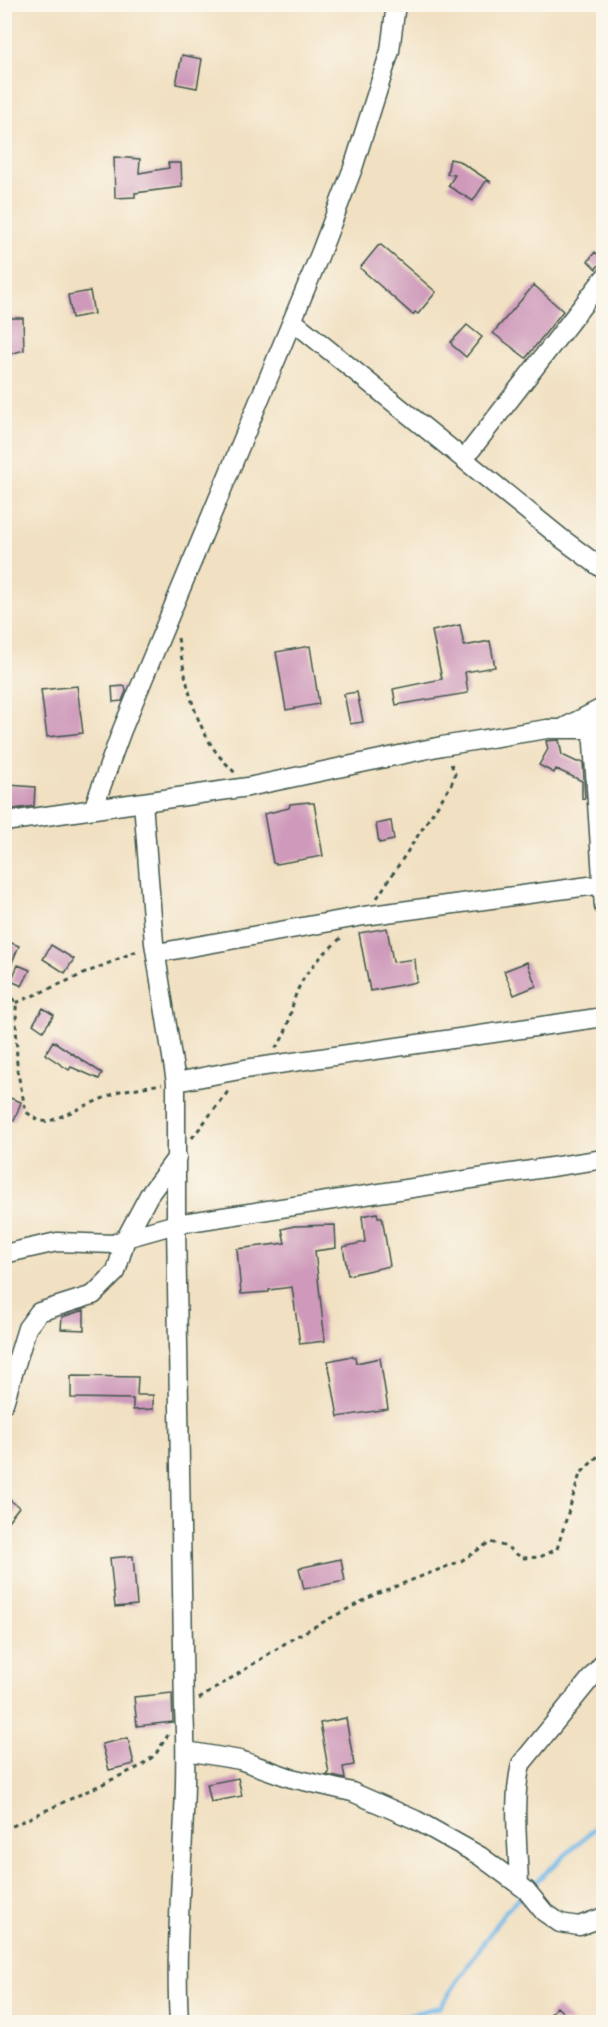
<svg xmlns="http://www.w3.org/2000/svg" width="608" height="2027" viewBox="0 0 608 2027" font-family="Mynerve,sans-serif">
<rect width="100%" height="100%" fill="#fbf7ec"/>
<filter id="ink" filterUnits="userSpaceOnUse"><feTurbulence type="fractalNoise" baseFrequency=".0167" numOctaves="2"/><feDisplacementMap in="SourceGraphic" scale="12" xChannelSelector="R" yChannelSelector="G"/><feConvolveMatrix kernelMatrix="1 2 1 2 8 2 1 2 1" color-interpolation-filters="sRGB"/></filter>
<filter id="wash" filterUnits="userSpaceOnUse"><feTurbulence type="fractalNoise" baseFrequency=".008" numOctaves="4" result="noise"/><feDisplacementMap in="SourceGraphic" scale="24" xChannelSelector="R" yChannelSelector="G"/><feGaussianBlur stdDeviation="1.35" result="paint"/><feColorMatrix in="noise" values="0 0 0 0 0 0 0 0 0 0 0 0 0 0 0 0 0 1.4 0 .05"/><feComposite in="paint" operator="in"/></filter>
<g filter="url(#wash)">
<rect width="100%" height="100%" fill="#f1e0c1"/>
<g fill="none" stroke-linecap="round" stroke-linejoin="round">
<!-- stream -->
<path stroke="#6fb7e7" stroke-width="4.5" d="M530,1887L604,1820
M379,2022L440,2007L503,1914L524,1893"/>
</g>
<g id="blocks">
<!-- building -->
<path fill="#ce99ba" d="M182,55L202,59L197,88L176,84Z
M114,157L140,159L139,173L169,168L168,163H181L182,187L135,193V197L115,198Z
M450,159L459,161L491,182L486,181L473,201L448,186L455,175L447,174Z
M381,245L436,292L418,314L415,312L413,315L360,268L378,246Z
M595,252L603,259L596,269L588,261Z
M534,285L563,311L526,358L493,333Z
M90,291L94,314L72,318L68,295Z
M4,318H23L24,350L4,356Z
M467,325L482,337L466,357L452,345L451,342Z
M460,625L464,646L490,641L495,667L465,672L468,693L396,705L393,689L442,679L432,631Z
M310,646L319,704L286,710L276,652Z
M77,686L83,733L47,737L41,690Z
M125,686L126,691L122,701L113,702L112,687Z
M357,692L363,722L350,724L344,694Z
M559,740L562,755L577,762H583L585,798L582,799V781L556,769L554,773L539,765L548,749L546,741Z
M9,785L35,787L34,806L8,810Z
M309,802V803H314L323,856L276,864L273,863L264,814L289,808L290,804Z
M391,821L394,840L379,843L376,824Z
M387,928L393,962L415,959L417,982L370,991L359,933Z
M4,940L19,946L5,979H4Z
M51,945L74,959L65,973L43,959Z
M527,962L536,986L514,995L504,971Z
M18,965L30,970L22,986L11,981Z
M43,1008L54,1015L43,1031L33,1024Z
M53,1041L102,1073L99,1079L71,1067L69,1070L45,1054Z
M10,1098L21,1102L14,1121L4,1117V1112Z
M377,1213L378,1217H382L390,1266L348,1275L343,1247L365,1242L362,1216Z
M335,1225L336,1248L315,1251L325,1341L300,1344L292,1287L269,1290V1292L241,1294L237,1249L285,1243L282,1229L294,1226Z
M84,1310V1330L61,1329L62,1317Z
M352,1356L355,1357L356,1363L380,1358L388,1409L338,1417L328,1361Z
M71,1376L138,1377L137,1395H153V1409L133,1410V1399L71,1398Z
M9,1499L19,1507L4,1526V1506Z
M133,1556L137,1605L115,1607L110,1558Z
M341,1559L345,1581L304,1589L299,1568Z
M172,1693L173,1722L137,1726L134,1697Z
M346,1718L354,1765L343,1767L345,1779L327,1775L329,1773L320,1723Z
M128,1738L134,1764L109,1770L102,1744Z
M238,1778L242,1796L211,1802L207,1784Z
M557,2007L573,2022H555L548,2016Z"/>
</g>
</g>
<g filter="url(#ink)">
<use href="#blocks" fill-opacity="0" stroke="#3e5549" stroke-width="1.5"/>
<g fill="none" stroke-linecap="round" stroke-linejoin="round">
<defs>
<path id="minor" d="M293,321L561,538L604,570
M464,459L604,278
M565,727L604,707
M592,728L604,907
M143,802L154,943L176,1082V1224L184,1709C190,1814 173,1918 179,2022
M93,809L122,730L320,254L353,168L390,51L396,4
M4,822L248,787L442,746L547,729H604
M157,953L364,916L604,884
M176,1082L245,1069L604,1017
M4,1254L57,1242L114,1244L126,1238L176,1224L604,1159
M4,1403L27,1328L39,1312L93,1295L116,1272L126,1238L149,1195L177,1157
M186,1751L240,1760L291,1778L352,1792L416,1820L480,1856L526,1890L544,1912L560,1923L579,1926L604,1917
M519,1885C518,1845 512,1802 521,1764L604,1662"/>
</defs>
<!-- minor casing -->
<use href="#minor" stroke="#3e5549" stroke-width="21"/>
<!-- path -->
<path stroke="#3e5549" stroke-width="3" stroke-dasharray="4.5 4.5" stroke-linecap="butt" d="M178,638C185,677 192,718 216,752C221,759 229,766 235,773
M377,898L451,785L455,774L450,761
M4,982L16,1003L17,1069L26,1112L38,1120L48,1122L120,1091L162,1084
M16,1003L139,950
M275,1048C291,1032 289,1007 299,987C309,966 326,952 342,937
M192,1138L230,1089
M199,1699L295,1637L376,1594L461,1561L490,1542L507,1547L522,1558L540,1557L557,1549L580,1474L604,1450
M4,1830L141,1766L155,1755L168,1735"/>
<!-- minor -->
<use href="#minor" stroke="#fff" stroke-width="18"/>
</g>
</g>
<!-- margin -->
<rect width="608" height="2027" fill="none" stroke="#fbf7ec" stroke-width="24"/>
</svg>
